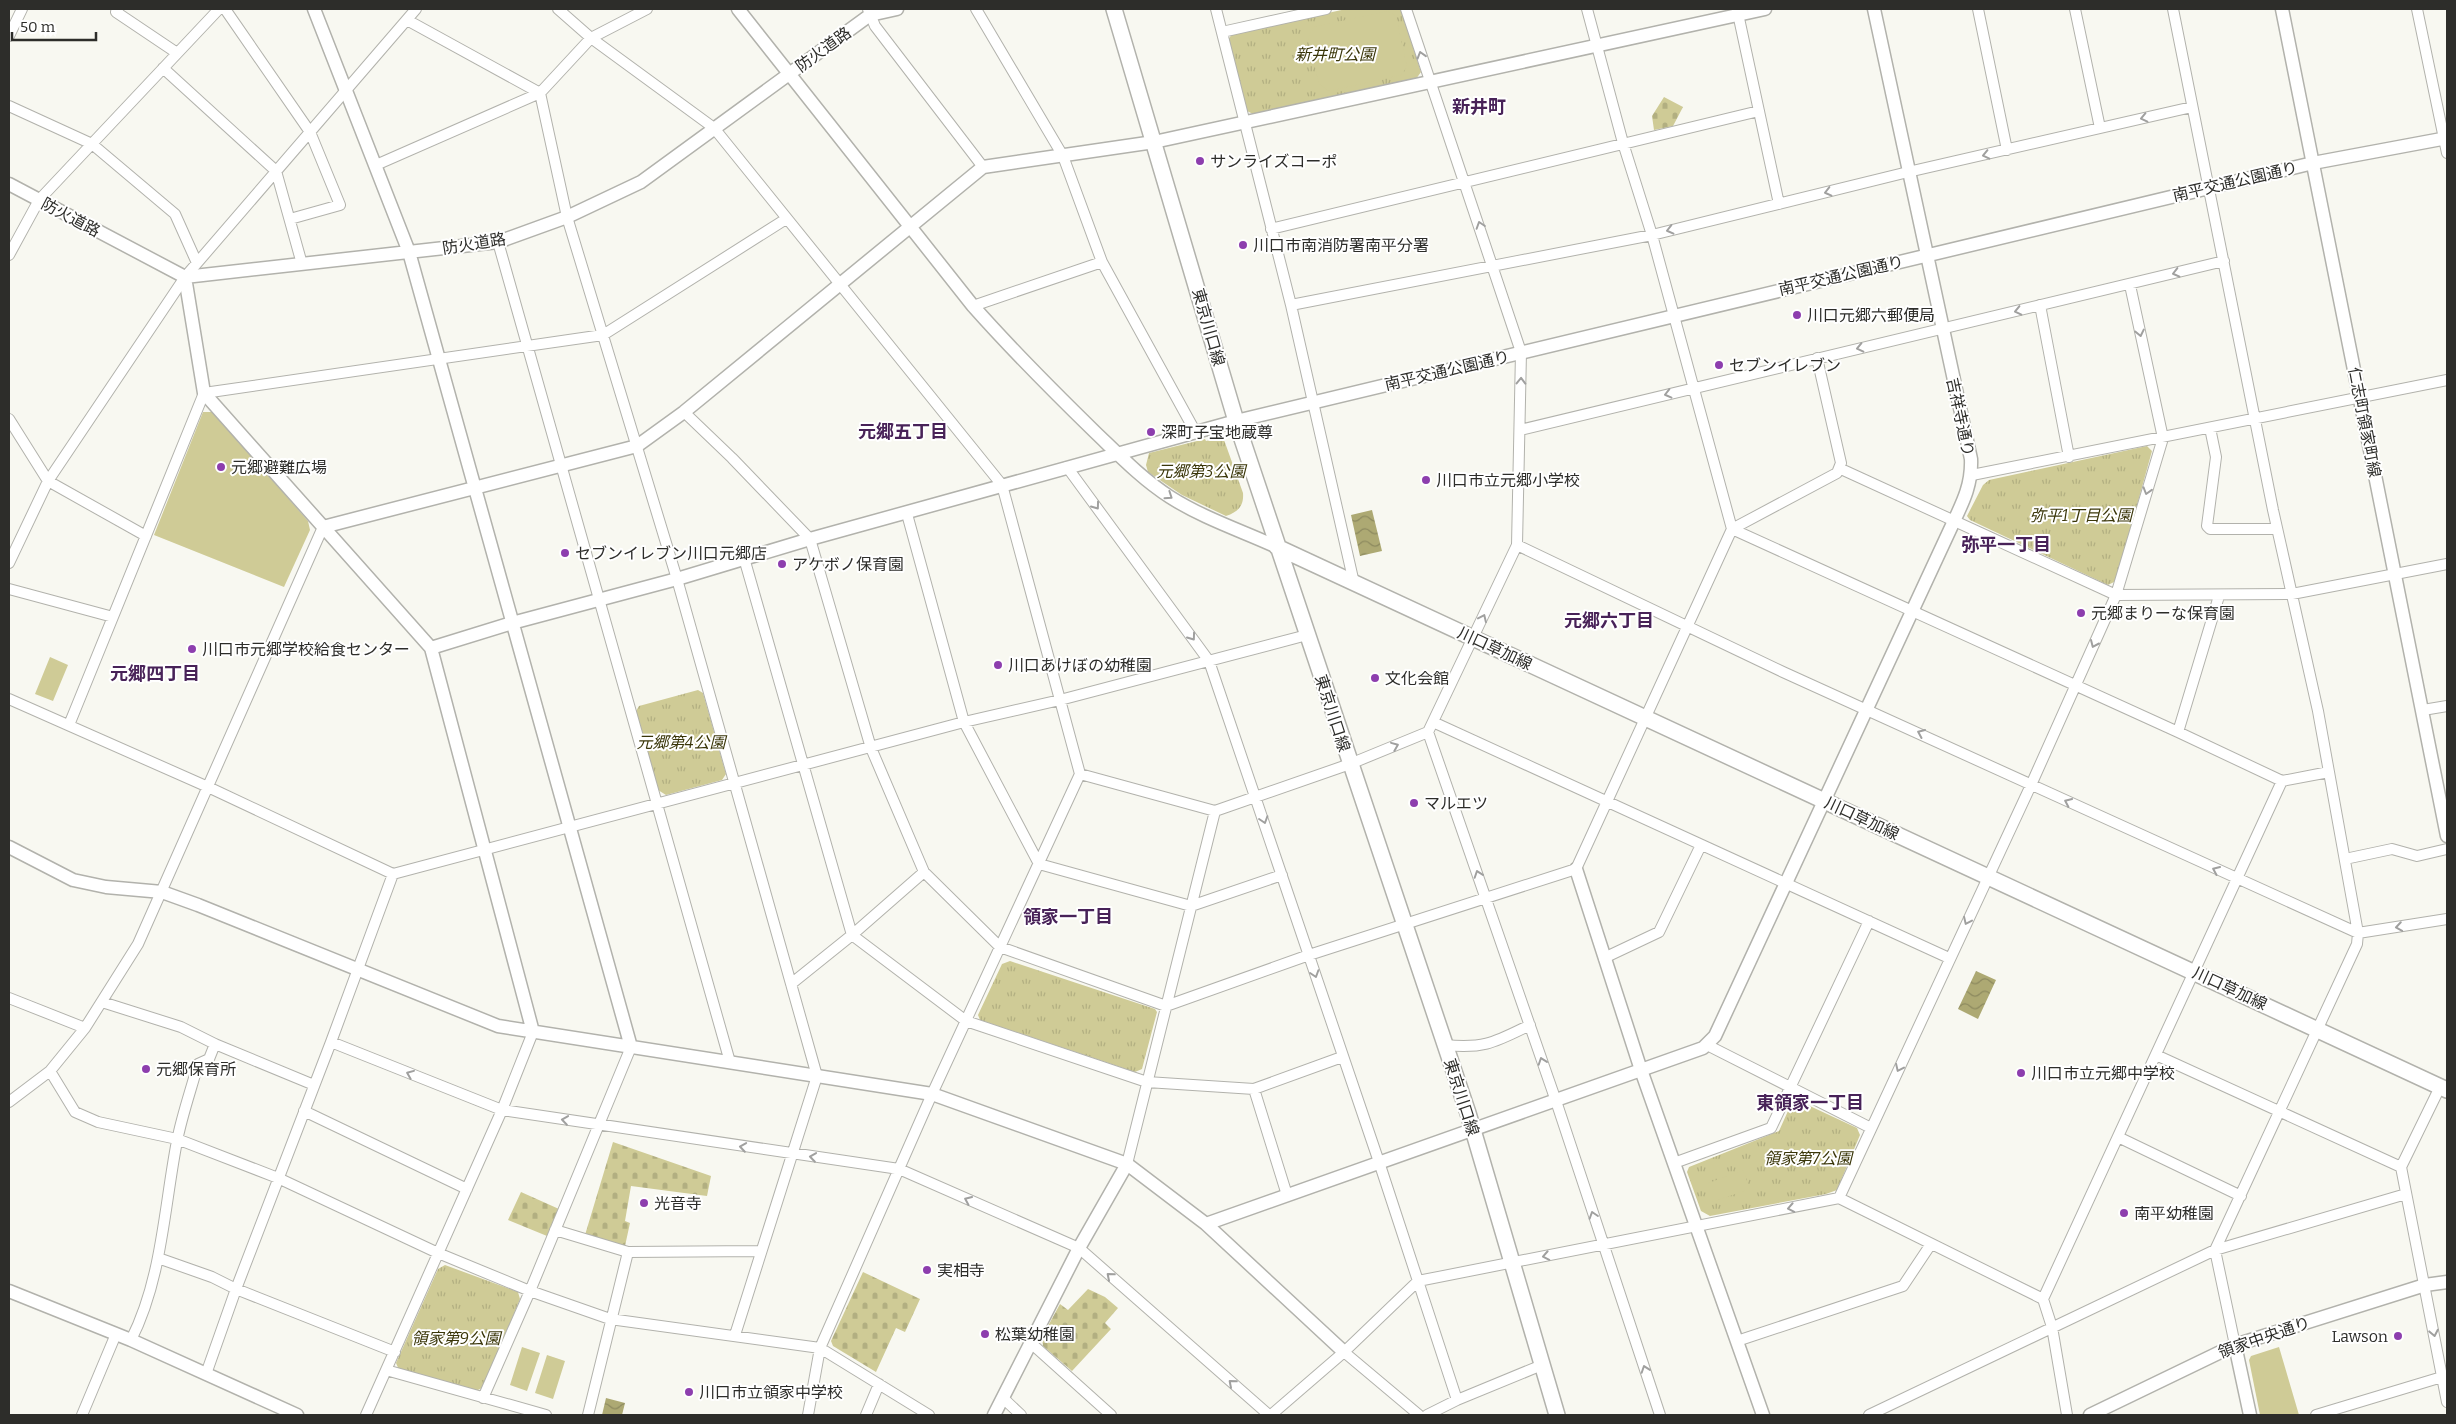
<svg xmlns="http://www.w3.org/2000/svg" width="2456" height="1424" viewBox="0 0 2456 1424" font-family="Bitter,'Noto Sans JP',serif">
<defs>
<pattern id="grass-tufts" width="24" height="20" patternUnits="userSpaceOnUse" patternTransform="scale(1.25)"><rect width="24" height="20" fill="#cfcb96"/><path d="M3 7l-1-3M5 7V3M7 7l1-3M15 17l-1-3M17 17v-4M19 17l1-3" fill="none" stroke="#b2af81"/></pattern>
<pattern id="cemetery-stones" width="16" height="16" patternUnits="userSpaceOnUse" patternTransform="scale(1.25)"><rect width="16" height="16" fill="#cfcb96"/><path d="M2 7V4a2 2 0 0 1 4 0v3zM10 15v-3a2 2 0 0 1 4 0v3z" fill="#b2af81"/></pattern>
<pattern id="water-waves" width="16" height="10" patternUnits="userSpaceOnUse" patternTransform="scale(1.25)"><rect width="16" height="10" fill="#ada973"/><path d="M0 5q4-4 8 0t8 0" fill="none" stroke="#8d8a5f"/></pattern>
</defs>
<rect width="100%" height="100%" fill="#f8f8f1"/>
<!-- grass -->
<path fill="url(#grass-tufts)" d="M1346,9H1401L1421,72L1416,79L1253,114L1245,110L1228,40L1232,34Z
M1223,437L1243,493C1244,506 1238,512 1226,516L1182,495L1148,472L1146,465L1149,453L1205,439L1206,441Z
M2147,446L2152,451L2116,581L2108,585L1970,520L1967,516L1983,485L1989,480Z
M698,690L703,693L726,774L722,780L666,795L658,790L636,711L639,706Z
M1010,961L1155,1009L1157,1012L1142,1069L1135,1072L980,1020L978,1015L1002,964Z
M1797,1100L1857,1128L1860,1135L1837,1190L1826,1194L1710,1216L1701,1211L1687,1172L1689,1167L1779,1131L1792,1102Z
M445,1265L518,1292L520,1299L484,1387L476,1391L399,1370L396,1363L438,1269Z"/>
<!-- cemetery -->
<path fill="url(#cemetery-stones)" d="M1664,97L1683,107L1673,126L1654,130L1652,116Z
M613,1142L711,1176L707,1196L631,1186L625,1221L630,1223L625,1246L585,1235Z
M521,1192L559,1209L547,1236L508,1220Z
M863,1272L920,1299L905,1332L896,1328L876,1372L833,1346L831,1341Z
M1088,1289L1105,1297L1118,1308L1105,1323L1111,1329L1072,1371L1043,1346L1042,1337L1060,1304L1068,1310Z"/>
<!-- pitch -->
<path fill="#cfcb96" d="M1387,11L1396,16L1407,67L1401,75L1329,91L1319,84L1308,37L1314,27Z
M203,412H213L308,521L310,530L284,587L154,535Z
M50,657L68,665L53,701L35,694Z
M1743,1170L1750,1189L1712,1202L1706,1184Z
M522,1347L540,1353L527,1391L510,1385Z
M2279,1347L2299,1415H2260L2249,1360L2251,1356Z
M547,1355L565,1361L553,1399L535,1393Z"/>
<!-- water -->
<path fill="url(#water-waves)" d="M1372,510L1382,551L1360,556L1351,515Z
M1976,971L1996,980L1978,1019L1958,1009Z
M606,1398L625,1403L622,1415H602Z"/>
<g fill="none" stroke-linecap="round" stroke-linejoin="round">
<defs>
<path id="minor" d="M118,9L116,12L177,53
M225,9L310,132L340,205L290,219
M558,9L591,38L714,128L1002,485L1080,774L932,1094L820,1348L808,1415
M868,9L875,26L983,167
M976,9L1063,156L1102,262L1196,433
M1216,9L1291,305L1354,583
M1737,9L1779,204
M1978,9L2007,150
M2075,9L2100,128
M2173,9L2273,510L2318,711L2358,933L2357,944L2215,1250L2235,1345
M2417,9L2447,153
M407,20L540,93L567,217L677,579L817,1076L735,1335
M1222,32L1326,9
M9,36L22,9
M163,68L276,171L302,264
M9,106L92,144L175,214L197,263
M376,165L540,93L591,38L647,9
M1271,229L1759,111
M498,242L730,1062
M9,255L39,200L219,9
M1291,305L1652,235L1908,172L2192,107
M2040,305L2069,457
M973,306L1102,262
M684,412L732,458L810,539L871,748L924,872L1000,947L1166,1006L1309,955L1576,869L1732,529L1652,235L1623,143L1587,9
M9,419L48,481L146,536
M2210,428L2216,457L2207,526L2210,529H2277
M1520,430L2224,261
M1067,467L1209,661L1379,1162L1457,1400
M1841,469L2116,595L2292,594L2447,564
M1972,475L2447,380
M907,514L964,722L1039,864L1191,906L1282,875
M1732,529L2178,732L2282,781L2329,772
M1732,529L1837,473L1841,463L1817,358
M1517,545L1783,672L2358,933L2447,919
M744,558L852,935L966,1021L1147,1082L1254,1089L1342,1057
M9,563L48,481L185,277L416,9
M9,589L113,617
M9,699L208,787L393,874L964,722L1060,700L1307,635
M2423,710L2447,706
M1433,722L1949,958
M69,725L204,393L603,335L786,219
M1428,732L1556,1101L1660,1415
M2178,732L2219,596
M1080,774L1215,811L1350,764L1428,732L1517,545L1521,352L1406,9
M2345,859L2392,849L2417,856L2447,849
M1604,958L1659,932L1701,845
M791,984L852,935L924,872
M9,998L85,1028
M102,1002L181,1027L215,1044L314,1085
M331,1042L502,1110L899,1169L1079,1248L1269,1415
M1445,1045C1485,1049 1495,1042 1530,1025
M1707,1045L1871,1128
M2156,1055L2401,1167
M50,1071L75,1112L98,1122L177,1139L278,1178L438,1253L530,1291L610,1319L820,1348L929,1415
M2440,1087L2401,1167L2447,1402
M1254,1089L1287,1195
M9,1102L50,1071L85,1028L138,944L323,527
M304,1111L467,1189
M2118,1137L2241,1196
M1674,1163L1771,1128L1869,921
M1127,1164L1215,811
M1839,1198L2031,785L2116,595L2163,438L2130,285
M555,1230L628,1252L760,1251
M158,1258L212,1277L236,1289L395,1352
M131,1340C162,1279 164,1208 177,1141C182,1115 191,1090 198,1064L209,1059L215,1044
M1737,1341L1903,1286L1931,1244
M1032,1344L1111,1415
M1344,1352L1419,1415
M386,1370L546,1415
M206,1374L236,1289L331,1042L393,874
M483,1398L530,1291L631,1047
M1003,1398L1021,1415
M82,1415L116,1334
M366,1415L502,1110L533,1032
M588,1415L628,1252
M866,1415L879,1384
M1271,1415L1344,1352L1418,1281L1839,1198L2043,1299
M1427,1415L1457,1400L1542,1365
M1869,1415L2215,1250L2406,1194
M2067,1415L2052,1327L2043,1299L2282,781
M2316,1415L2442,1377"/>
<path id="tertiary" d="M314,9L409,252L631,1047
M738,9L973,306C1012,350 1053,391 1095,432C1119,455 1142,479 1170,497C1203,518 1242,531 1277,547
M2282,9L2447,836
M9,184L185,277L498,242L567,217L641,182L870,15L897,9
M185,277L204,393L431,648L533,1032
M323,527L637,446L684,412L983,167L1154,142L1765,9
M431,648L512,623L677,579L810,539L1236,421L2313,163L2447,138
M9,847L73,880L106,887L162,892L198,905L498,1026L932,1094L1127,1164L1206,1224L1344,1352
M1576,869L1641,1070L1763,1415
M1206,1224L1703,1048L1715,1036L1954,521C1964,500 1972,483 1971,459L1874,9
M9,1291L131,1340L297,1415
M2235,1345L2250,1415
M994,1415L1079,1248L1127,1164
M2090,1415L2235,1345L2425,1285L2447,1282"/>
<path id="secondary" d="M1114,9L1236,421L1468,1113L1557,1415
M1277,547L2447,1090"/>
</defs>
<!-- minor casing -->
<use href="#minor" stroke="#b2b2ac" stroke-width="12"/>
<!-- tertiary casing -->
<use href="#tertiary" stroke="#b2b2ac" stroke-width="15"/>
<!-- secondary casing -->
<use href="#secondary" stroke="#b2b2ac" stroke-width="18"/>
<!-- minor -->
<use href="#minor" stroke="#fff" stroke-width="10"/>
<!-- tertiary -->
<use href="#tertiary" stroke="#fff" stroke-width="12"/>
<!-- secondary -->
<use href="#secondary" stroke="#fff" stroke-width="15"/>
</g>
<!-- one-way arrows -->
<defs><path id="oneway-chevron" d="M-2-3.5L2.5 0L-2 3.5" fill="none" stroke-width="1.6" stroke-linecap="round" stroke-linejoin="round" transform="scale(1.25)"/></defs>
<g stroke="#a0a09f">
<use href="#oneway-chevron" transform="translate(1421 55) rotate(-107)"/>
<use href="#oneway-chevron" transform="translate(2144 118) rotate(167)"/>
<use href="#oneway-chevron" transform="translate(1986 155) rotate(167)"/>
<use href="#oneway-chevron" transform="translate(1828 192) rotate(166)"/>
<use href="#oneway-chevron" transform="translate(1480 225) rotate(-108)"/>
<use href="#oneway-chevron" transform="translate(1670 230) rotate(166)"/>
<use href="#oneway-chevron" transform="translate(2176 273) rotate(166)"/>
<use href="#oneway-chevron" transform="translate(2018 311) rotate(167)"/>
<use href="#oneway-chevron" transform="translate(2140 333) rotate(78)"/>
<use href="#oneway-chevron" transform="translate(1860 348) rotate(167)"/>
<use href="#oneway-chevron" transform="translate(1521 381) rotate(-89)"/>
<use href="#oneway-chevron" transform="translate(1668 394) rotate(166)"/>
<use href="#oneway-chevron" transform="translate(2147 491) rotate(107)"/>
<use href="#oneway-chevron" transform="translate(1169 496) rotate(34)"/>
<use href="#oneway-chevron" transform="translate(1096 506) rotate(54)"/>
<use href="#oneway-chevron" transform="translate(1483 618) rotate(-65)"/>
<use href="#oneway-chevron" transform="translate(1192 637) rotate(54)"/>
<use href="#oneway-chevron" transform="translate(2094 644) rotate(114)"/>
<use href="#oneway-chevron" transform="translate(1921 733) rotate(-156)"/>
<use href="#oneway-chevron" transform="translate(1395 746) rotate(-22)"/>
<use href="#oneway-chevron" transform="translate(2068 802) rotate(-155)"/>
<use href="#oneway-chevron" transform="translate(1264 820) rotate(72)"/>
<use href="#oneway-chevron" transform="translate(2216 870) rotate(-156)"/>
<use href="#oneway-chevron" transform="translate(1478 874) rotate(-109)"/>
<use href="#oneway-chevron" transform="translate(1967 921) rotate(115)"/>
<use href="#oneway-chevron" transform="translate(2399 927) rotate(171)"/>
<use href="#oneway-chevron" transform="translate(1315 974) rotate(72)"/>
<use href="#oneway-chevron" transform="translate(1542 1061) rotate(-109)"/>
<use href="#oneway-chevron" transform="translate(1899 1068) rotate(115)"/>
<use href="#oneway-chevron" transform="translate(410 1074) rotate(-158)"/>
<use href="#oneway-chevron" transform="translate(565 1120) rotate(-172)"/>
<use href="#oneway-chevron" transform="translate(743 1147) rotate(-171)"/>
<use href="#oneway-chevron" transform="translate(813 1157) rotate(-172)"/>
<use href="#oneway-chevron" transform="translate(968 1200) rotate(-156)"/>
<use href="#oneway-chevron" transform="translate(1791 1208) rotate(169)"/>
<use href="#oneway-chevron" transform="translate(1593 1215) rotate(-108)"/>
<use href="#oneway-chevron" transform="translate(1546 1256) rotate(169)"/>
<use href="#oneway-chevron" transform="translate(1110 1276) rotate(-139)"/>
<use href="#oneway-chevron" transform="translate(2434 1333) rotate(79)"/>
<use href="#oneway-chevron" transform="translate(1645 1369) rotate(-109)"/>
<use href="#oneway-chevron" transform="translate(1232 1383) rotate(-139)"/>
</g>
<!-- markers -->
<g fill="#8d3eae" stroke="#fff" stroke-width="2">
<circle cx="1200" cy="161" r="5"/>
<circle cx="1243" cy="245" r="5"/>
<circle cx="1797" cy="315" r="5"/>
<circle cx="1719" cy="365" r="5"/>
<circle cx="1151" cy="432" r="5"/>
<circle cx="221" cy="467" r="5"/>
<circle cx="1426" cy="480" r="5"/>
<circle cx="565" cy="553" r="5"/>
<circle cx="782" cy="564" r="5"/>
<circle cx="2081" cy="613" r="5"/>
<circle cx="192" cy="649" r="5"/>
<circle cx="998" cy="665" r="5"/>
<circle cx="1375" cy="678" r="5"/>
<circle cx="1414" cy="803" r="5"/>
<circle cx="146" cy="1069" r="5"/>
<circle cx="2021" cy="1073" r="5"/>
<circle cx="644" cy="1203" r="5"/>
<circle cx="2124" cy="1213" r="5"/>
<circle cx="927" cy="1270" r="5"/>
<circle cx="985" cy="1334" r="5"/>
<circle cx="2398" cy="1336" r="5"/>
<circle cx="689" cy="1392" r="5"/>
</g>
<g text-anchor="middle" stroke-width="4" stroke-linejoin="round" paint-order="stroke">
<!-- street labels -->
<g font-size="16" fill="#2d2d2a" stroke="#fff">
<text transform="translate(823 49) rotate(-36)" y="6">防火道路</text>
<text transform="translate(2235 181) rotate(-13)" y="6">南平交通公園通り</text>
<text transform="translate(71 217) rotate(28)" y="6">防火道路</text>
<text transform="translate(474 243) rotate(-9)" y="6">防火道路</text>
<text transform="translate(1841 275) rotate(-13)" y="6">南平交通公園通り</text>
<text transform="translate(1209 327) rotate(74)" y="6">東京川口線</text>
<text transform="translate(1447 370) rotate(-13)" y="6">南平交通公園通り</text>
<text transform="translate(1961 417) rotate(78)" y="6">吉祥寺通り</text>
<text transform="translate(2365 422) rotate(79)" y="6">仁志町領家町線</text>
<text transform="translate(1495 648) rotate(25)" y="6">川口草加線</text>
<text transform="translate(1333 713) rotate(72)" y="6">東京川口線</text>
<text transform="translate(1862 818) rotate(25)" y="6">川口草加線</text>
<text transform="translate(2230 988) rotate(25)" y="6">川口草加線</text>
<text transform="translate(1462 1097) rotate(72)" y="6">東京川口線</text>
<text transform="translate(2264 1337) rotate(-19)" y="6">領家中央通り</text>
</g>
<!-- park labels -->
<g font-size="16" font-style="italic" fill="#3a3609" stroke="#fff">
<text x="1335" y="60">新井町公園</text>
<text x="1201" y="477">元郷第3公園</text>
<text x="2081" y="521">弥平1丁目公園</text>
<text x="681" y="748">元郷第4公園</text>
<text x="1808" y="1164">領家第7公園</text>
<text x="456" y="1344">領家第9公園</text>
</g>
<!-- poi labels -->
<g font-size="16" fill="#2d2d2a" stroke="#fff" text-anchor="start">
<text x="1210" y="167">サンライズコーポ</text>
<text x="1253" y="251">川口市南消防署南平分署</text>
<text x="1807" y="321">川口元郷六郵便局</text>
<text x="1729" y="371">セブンイレブン</text>
<text x="1161" y="438">深町子宝地蔵尊</text>
<text x="231" y="473">元郷避難広場</text>
<text x="1436" y="486">川口市立元郷小学校</text>
<text x="575" y="559">セブンイレブン川口元郷店</text>
<text x="792" y="570">アケボノ保育園</text>
<text x="2091" y="619">元郷まりーな保育園</text>
<text x="202" y="655">川口市元郷学校給食センター</text>
<text x="1008" y="671">川口あけぼの幼稚園</text>
<text x="1385" y="684">文化会館</text>
<text x="1424" y="809">マルエツ</text>
<text x="156" y="1075">元郷保育所</text>
<text x="2031" y="1079">川口市立元郷中学校</text>
<text x="654" y="1209">光音寺</text>
<text x="2134" y="1219">南平幼稚園</text>
<text x="937" y="1276">実相寺</text>
<text x="995" y="1340">松葉幼稚園</text>
<text x="2388" y="1342" text-anchor="end">Lawson</text>
<text x="699" y="1398">川口市立領家中学校</text>
</g>
<!-- neighbourhood labels -->
<g font-size="18" font-weight="bold" fill="#482258" stroke="#fff">
<text x="1479" y="113">新井町</text>
<text x="903" y="438">元郷五丁目</text>
<text x="2006" y="551">弥平一丁目</text>
<text x="1609" y="627">元郷六丁目</text>
<text x="155" y="680">元郷四丁目</text>
<text x="1068" y="923">領家一丁目</text>
<text x="1810" y="1109">東領家一丁目</text>
</g>
</g>
<!-- border -->
<rect width="2456" height="1424" fill="none" stroke="#2d2d2a" stroke-width="20"/>
<!-- scale -->
<path d="M12 32v8h84v-8" fill="none" stroke="#2d2d2a" stroke-width="2.5"/>
<text x="20" y="32" font-size="15" fill="#2d2d2a" stroke="#ffffff" stroke-width="4" paint-order="stroke">50 m</text>
</svg>
